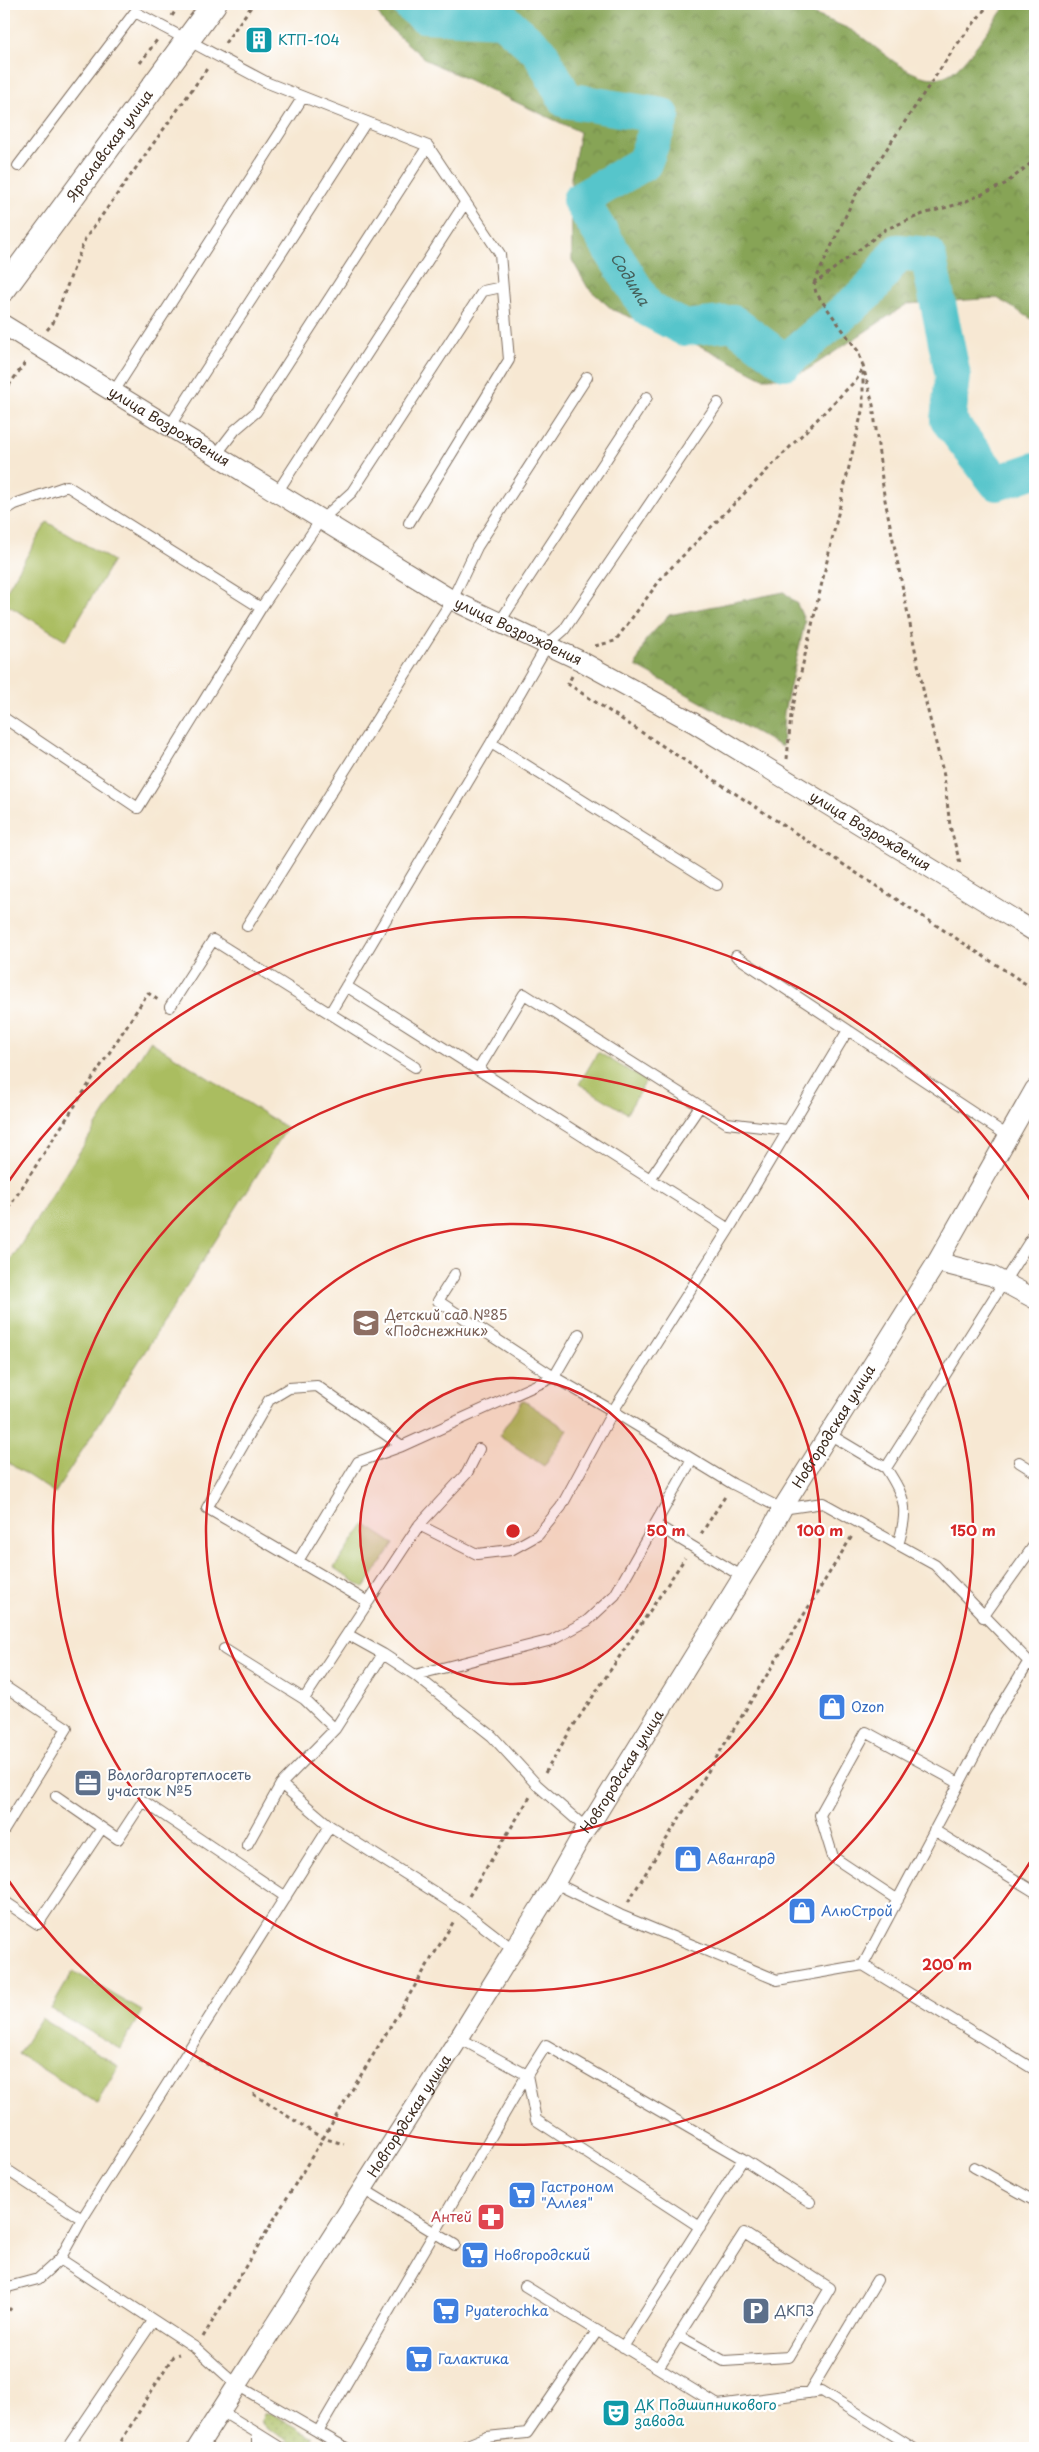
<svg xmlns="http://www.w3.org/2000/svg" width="1039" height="2452" viewBox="0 0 1039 2452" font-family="'Playpen Sans',sans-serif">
<defs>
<pattern id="grass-dots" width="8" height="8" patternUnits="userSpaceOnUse" patternTransform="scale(1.25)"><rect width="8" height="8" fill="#aabd61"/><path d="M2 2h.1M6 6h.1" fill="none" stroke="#8c9a4f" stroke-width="1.8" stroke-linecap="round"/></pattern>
<pattern id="forest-crowns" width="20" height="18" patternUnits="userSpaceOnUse" patternTransform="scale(1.25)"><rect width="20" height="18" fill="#87a457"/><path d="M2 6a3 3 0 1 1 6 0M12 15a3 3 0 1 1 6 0" fill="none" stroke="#708647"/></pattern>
</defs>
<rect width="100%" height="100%" fill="#fff"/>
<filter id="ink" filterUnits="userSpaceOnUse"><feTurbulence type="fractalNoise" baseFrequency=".02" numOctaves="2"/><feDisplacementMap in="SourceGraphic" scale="10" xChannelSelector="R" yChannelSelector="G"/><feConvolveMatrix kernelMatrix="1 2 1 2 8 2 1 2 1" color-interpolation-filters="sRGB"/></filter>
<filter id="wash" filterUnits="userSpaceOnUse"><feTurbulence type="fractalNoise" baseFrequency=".0096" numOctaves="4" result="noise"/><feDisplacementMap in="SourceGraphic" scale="20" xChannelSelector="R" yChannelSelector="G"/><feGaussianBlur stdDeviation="1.12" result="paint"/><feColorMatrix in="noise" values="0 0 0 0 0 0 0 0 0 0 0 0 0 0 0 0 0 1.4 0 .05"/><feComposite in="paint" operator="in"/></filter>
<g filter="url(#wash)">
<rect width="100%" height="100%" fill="#f7e8d3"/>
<!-- grass -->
<path fill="url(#grass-dots)" stroke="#727440" d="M271,2413L313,2438L307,2448H300L263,2425L261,2421L264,2414Z"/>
<!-- forest -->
<path fill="url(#forest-crowns)" stroke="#61673a" d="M372,4H787C807,12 827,19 847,28C875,41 915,92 949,74C965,66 995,20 1007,4H1035V321L997,298L907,304L807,370L785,378H763L707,349L613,310L588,288L572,260L571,177L580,132L426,60L384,23Z
M784,592L797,604L805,622L784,712L782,747L636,666L645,641L669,615Z"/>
<!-- park -->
<path fill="#aabd61" stroke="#727440" d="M47,522L113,561L66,640L4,603V595Z
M150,1041L287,1128L55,1493L4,1460V1271Z
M598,1052L646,1081L627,1113L579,1084Z
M523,1400L568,1430L544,1466L499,1436Z
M364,1524L394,1544L364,1588L334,1568Z
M73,1971L142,2011L120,2049L51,2009Z
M41,2018L119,2066L97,2103L18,2054Z"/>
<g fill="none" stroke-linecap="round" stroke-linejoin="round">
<!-- river -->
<path stroke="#57c5cb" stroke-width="36" id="s1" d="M410,4L424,15L502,19L540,52L566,100L662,116L644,163L580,200L648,309L684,328L733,323L785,362L870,290L898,252L928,255L953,376L948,420L997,483L1035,470"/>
</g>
</g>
<g filter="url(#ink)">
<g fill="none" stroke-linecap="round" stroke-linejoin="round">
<defs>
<path id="service" d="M18,166L135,12L268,83L428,146L500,254L509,360L409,523
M113,393L303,97
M169,427L366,122
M215,456L235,430L256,412L428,146
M276,494L465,203
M4,511L15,504L67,486L261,608L320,521L352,492L483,291L502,287
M499,623L647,397
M4,718L138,808L261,608
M717,885L491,743L548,644L564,630L718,403
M247,926L452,600L477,547L587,377
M736,956L1008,1136
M346,986L729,1229
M170,1007L213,940L415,1067
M330,1013L491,743
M848,1030L729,1229L613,1411L733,1484L782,1509L823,1503L935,1565L1035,1668
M478,1070L524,994L727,1123L787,1130
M650,1179L700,1106
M455,1274L438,1301L554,1377
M579,1334L554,1377L613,1411L561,1507L538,1535L511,1550L477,1554L419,1525L347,1634L383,1654L415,1675L492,1736L537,1785L586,1828
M829,1434L886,1468L1035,1233
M1019,1462L1035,1472
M886,1468C906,1499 909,1509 898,1545
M655,1524L743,1577
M419,1525L467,1473L479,1449
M298,1561L358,1462L402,1446
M368,1602L207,1508L269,1400L289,1388L317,1386L402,1446L554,1377
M983,1617L1035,1544
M224,1649L304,1699L347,1634
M415,1675L552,1640L587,1621L615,1595L692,1459
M4,1686L67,1728L4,1830
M304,1699L335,1729
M281,1784L330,1826
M56,1796L118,1839L143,1801L286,1897
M934,1830L1035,1892
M247,1845L281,1784L335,1729L383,1654
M555,1883L620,1915L777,1980L863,1965L1035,2070
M898,1900L833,1857L820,1815L866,1732L959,1783
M4,1901L38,1924L102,1828
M863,1965L994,1718L1029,1661
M974,2167L1035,2201
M4,2168L82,2219L330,1826L461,1909L514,1950
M363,2189L455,2245
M700,2227L536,2120L527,2075L546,2045L743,2159
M60,2259L196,2348L237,2385L346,2448
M525,2286L718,2405L822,2391L913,2448
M4,2294L8,2287L38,2279L60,2259L82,2219
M623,2347L743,2159L810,2202
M658,2368L744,2233L830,2288L789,2357L724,2361L679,2336
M809,2393L877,2280
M221,2411L257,2433V2448
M318,2432L527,2075L459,2038
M257,2433L281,2448
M67,2448L153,2321
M460,2448L487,2437L527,2433L597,2331"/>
<g id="minor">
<path id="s2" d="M4,325L452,600L581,661L694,723L1035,932"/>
<path d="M937,1262L992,1276L1035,1299"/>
<path id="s3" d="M197,2448L459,2038L555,1883L586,1828L596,1815L766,1539L782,1509L937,1262L1035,1089"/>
</g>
<g id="tertiary">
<path id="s4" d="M4,289L214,4"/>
</g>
</defs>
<!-- service casing -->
<use href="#service" stroke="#7d6c5d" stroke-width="12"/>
<!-- minor casing -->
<use href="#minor" stroke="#7d6c5d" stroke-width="21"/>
<!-- tertiary casing -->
<use href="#tertiary" stroke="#7d6c5d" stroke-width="26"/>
<!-- path -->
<path stroke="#7d6c5d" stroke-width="3" stroke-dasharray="4 4" stroke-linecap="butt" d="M172,16L180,4
M225,43L253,4
M140,63L157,40
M814,283L855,196L955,47L989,4
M47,330L53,323L85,239L209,66
M4,392L27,360
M595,646L615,641L663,576L857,379L863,366L858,351L816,293L814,284L886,229L923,214L962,203L1005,184L1030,164L1035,163
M572,676L568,684L1035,990
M787,759L791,715L863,407V366L873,405L884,495L925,699L944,776L950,826L960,863
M4,1215L148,993L158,1000
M701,1534L726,1495
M545,1773L570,1731L685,1558
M469,1896L530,1797
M628,1902L852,1536
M199,2059L220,2072
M253,2094L322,2138L344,2144
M4,2317L11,2308
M203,2337L454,1921
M117,2448L173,2356L179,2354"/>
<!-- service -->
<use href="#service" stroke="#fff" stroke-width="10"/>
<!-- minor -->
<use href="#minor" stroke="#fff" stroke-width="19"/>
<!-- tertiary -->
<use href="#tertiary" stroke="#fff" stroke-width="24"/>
</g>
</g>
<!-- distance rings -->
<circle cx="513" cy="1531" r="153" fill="#d62828" fill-opacity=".12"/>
<g fill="none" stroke="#d62828" stroke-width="2.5">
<circle cx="513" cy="1531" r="153"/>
<circle cx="513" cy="1531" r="307"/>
<circle cx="513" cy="1531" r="460"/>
<path d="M1034 1856A614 614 0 0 1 4 1874M4 1188A614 614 0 0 1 1034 1206"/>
</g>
<!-- icons -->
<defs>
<symbol id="building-square" viewBox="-11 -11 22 22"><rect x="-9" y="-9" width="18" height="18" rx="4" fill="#0f9aa8" stroke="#fff"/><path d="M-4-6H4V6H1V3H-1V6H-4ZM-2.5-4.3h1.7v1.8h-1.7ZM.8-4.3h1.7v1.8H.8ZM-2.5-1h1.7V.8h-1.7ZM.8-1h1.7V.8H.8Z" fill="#fff"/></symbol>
<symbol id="school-square" viewBox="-11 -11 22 22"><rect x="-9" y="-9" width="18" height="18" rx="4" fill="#8d6e63" stroke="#fff"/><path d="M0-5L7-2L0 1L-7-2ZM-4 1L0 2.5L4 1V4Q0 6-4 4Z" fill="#fff"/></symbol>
<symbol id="shop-square" viewBox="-11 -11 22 22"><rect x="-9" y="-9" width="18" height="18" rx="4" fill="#3f7fe0" stroke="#fff"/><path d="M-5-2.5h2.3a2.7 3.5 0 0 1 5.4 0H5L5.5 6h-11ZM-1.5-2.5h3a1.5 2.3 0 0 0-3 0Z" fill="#fff"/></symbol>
<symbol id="office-square" viewBox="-11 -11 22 22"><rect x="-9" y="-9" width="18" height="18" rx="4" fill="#5c6f8a" stroke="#fff"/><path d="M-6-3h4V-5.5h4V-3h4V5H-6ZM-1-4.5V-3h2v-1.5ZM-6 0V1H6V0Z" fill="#fff"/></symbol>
<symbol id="supermarket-square" viewBox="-11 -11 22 22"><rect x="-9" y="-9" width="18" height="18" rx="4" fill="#3f7fe0" stroke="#fff"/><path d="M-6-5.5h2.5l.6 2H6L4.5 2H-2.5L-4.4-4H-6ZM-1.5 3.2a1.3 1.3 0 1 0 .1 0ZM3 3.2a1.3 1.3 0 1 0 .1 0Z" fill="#fff"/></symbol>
<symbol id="pharmacy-square" viewBox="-11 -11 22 22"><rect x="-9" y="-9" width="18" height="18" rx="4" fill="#e0444e" stroke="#fff"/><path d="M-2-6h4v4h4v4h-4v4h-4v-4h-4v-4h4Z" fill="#fff"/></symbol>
<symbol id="parking-square" viewBox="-11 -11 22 22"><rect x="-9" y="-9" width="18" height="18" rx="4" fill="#5c6f8a" stroke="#fff"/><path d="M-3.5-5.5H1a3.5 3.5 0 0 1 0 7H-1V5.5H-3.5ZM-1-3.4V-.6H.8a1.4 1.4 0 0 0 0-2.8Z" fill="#fff"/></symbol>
<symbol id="theatre-square" viewBox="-11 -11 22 22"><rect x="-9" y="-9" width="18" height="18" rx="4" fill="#0f9aa8" stroke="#fff"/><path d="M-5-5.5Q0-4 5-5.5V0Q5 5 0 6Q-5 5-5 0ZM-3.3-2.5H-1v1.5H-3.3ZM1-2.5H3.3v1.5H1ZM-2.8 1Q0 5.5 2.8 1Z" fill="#fff"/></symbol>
</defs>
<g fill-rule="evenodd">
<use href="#building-square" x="243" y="24" width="32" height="32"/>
<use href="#school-square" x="350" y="1307" width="32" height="32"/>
<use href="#shop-square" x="816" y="1691" width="32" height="32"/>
<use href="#office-square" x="72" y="1767" width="32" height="32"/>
<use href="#shop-square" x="672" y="1843" width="32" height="32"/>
<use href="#shop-square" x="786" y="1895" width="32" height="32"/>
<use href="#supermarket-square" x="506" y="2179" width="32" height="32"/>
<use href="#pharmacy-square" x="475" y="2201" width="32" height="32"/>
<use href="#supermarket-square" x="459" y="2239" width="32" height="32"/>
<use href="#supermarket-square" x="430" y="2295" width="32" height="32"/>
<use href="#parking-square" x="740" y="2295" width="32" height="32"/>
<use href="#supermarket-square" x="403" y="2343" width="32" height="32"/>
<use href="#theatre-square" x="600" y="2397" width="32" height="32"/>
</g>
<g text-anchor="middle" stroke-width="4.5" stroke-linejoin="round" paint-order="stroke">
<!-- culture labels -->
<g font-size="14" fill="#0d838f" stroke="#fff" text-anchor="start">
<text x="278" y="45">КТП-104</text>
<text x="635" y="2410">ДК Подшипникового<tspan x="635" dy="16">завода</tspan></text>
</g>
<!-- street labels -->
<g font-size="14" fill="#3b2a1e" stroke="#fff">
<text dy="5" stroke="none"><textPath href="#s4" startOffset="178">Ярославская улица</textPath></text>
<text dy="5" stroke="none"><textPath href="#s2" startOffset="194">улица Возрождения</textPath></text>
<text dy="5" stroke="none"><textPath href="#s2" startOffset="599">улица Возрождения</textPath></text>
<text dy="5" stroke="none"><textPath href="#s2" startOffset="1004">улица Возрождения</textPath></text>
<text dy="5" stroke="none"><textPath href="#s3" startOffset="1204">Новгородская улица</textPath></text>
<text dy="5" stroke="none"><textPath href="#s3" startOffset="799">Новгородская улица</textPath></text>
<text dy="5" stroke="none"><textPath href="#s3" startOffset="394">Новгородская улица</textPath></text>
</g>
<!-- education labels -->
<g font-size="14" fill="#785e54" stroke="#fff" text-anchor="start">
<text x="385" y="1320">Детский сад №85<tspan x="385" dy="16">«Подснежник»</tspan></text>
</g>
<!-- shop labels -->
<g font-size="14" fill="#366cbe" stroke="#fff" text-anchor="start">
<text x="851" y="1712">Ozon</text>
<text x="707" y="1864">Авангард</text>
<text x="821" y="1916">АлюСтрой</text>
<text x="541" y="2192">Гастроном<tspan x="541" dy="16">"Аллея"</tspan></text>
<text x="494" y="2260">Новгородский</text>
<text x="465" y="2316">Pyaterochka</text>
<text x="438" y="2364">Галактика</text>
</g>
<!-- service labels -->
<g font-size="14" fill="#4e5e75" stroke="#fff" text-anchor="start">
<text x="107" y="1780">Вологдагортеплосеть<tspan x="107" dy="16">участок №5</tspan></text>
<text x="775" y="2316">ДКПЗ</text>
</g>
<!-- health labels -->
<g font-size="14" fill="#be3a42" stroke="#fff" text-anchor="end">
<text x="472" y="2222">Антей</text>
</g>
<!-- water labels -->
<g font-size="15" font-style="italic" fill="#45605b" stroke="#fff">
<text dy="5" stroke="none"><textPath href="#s1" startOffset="516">Содима</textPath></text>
</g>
</g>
<circle cx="513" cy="1531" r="8" fill="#d62828" stroke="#fff" stroke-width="2.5"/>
<g font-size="15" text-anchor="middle" font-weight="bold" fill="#d62828" stroke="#fff" stroke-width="4.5" stroke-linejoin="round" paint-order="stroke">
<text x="666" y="1536">50 m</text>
<text x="820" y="1536">100 m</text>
<text x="973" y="1536">150 m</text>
<text x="947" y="1970">200 m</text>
</g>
<!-- margin -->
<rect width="1039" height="2452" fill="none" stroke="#fff" stroke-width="20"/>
</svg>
